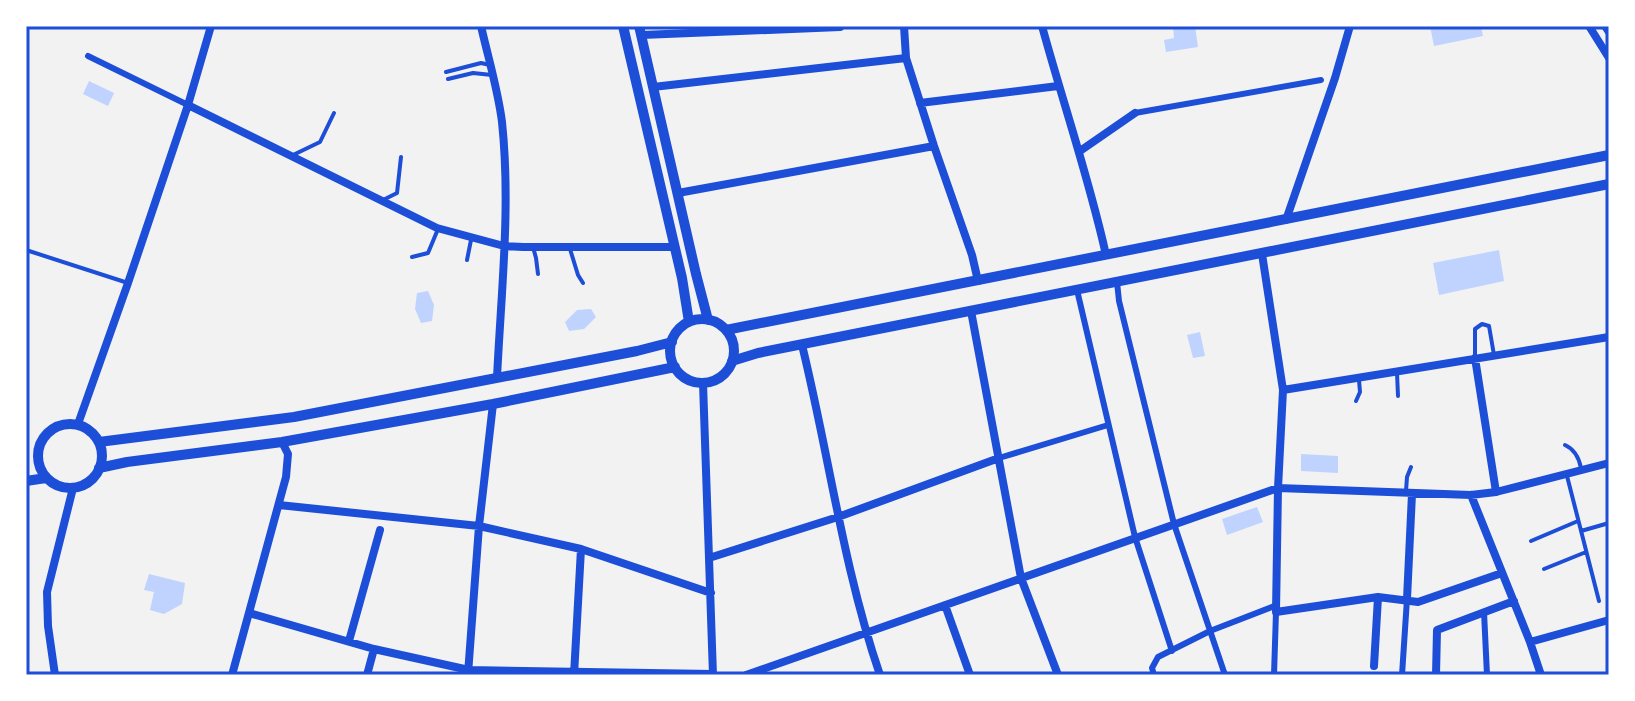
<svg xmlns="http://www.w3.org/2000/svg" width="1635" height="701" viewBox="0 0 1635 701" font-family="Poppins,sans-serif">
<rect width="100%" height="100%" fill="#f2f2f2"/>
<!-- water -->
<path fill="#bfd3fe" d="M1173,26H1195L1198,47L1166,52L1164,40L1174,38Z
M1430,26H1481L1483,36L1434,46Z
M89,81L114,93L108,106L83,94Z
M1499,250L1504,281L1439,295L1433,263Z
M428,291L434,305L432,321L421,323L415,309L417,293Z
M591,309L596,317L584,329L569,331L565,322L577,310Z
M1200,332L1205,356L1193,358L1187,335Z
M1301,454L1338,456V473L1301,471Z
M1257,507L1263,522L1227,535L1222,519Z
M149,574L185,583L182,604L164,614L150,610L154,592L144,590Z"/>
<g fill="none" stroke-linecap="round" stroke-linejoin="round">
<!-- service -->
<path stroke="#1d4ed8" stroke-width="4" d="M446,72L481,63L490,65
M448,79L473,73L492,75
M293,155L320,142L334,113
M383,200L397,193L401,157
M533,247L536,258L538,274
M570,249L578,275L583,283
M26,250L128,283
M412,257L428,253L438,229
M467,260L471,240
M1475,357V329L1482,324L1489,326L1494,355
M1397,373L1398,396
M1356,401L1360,392L1359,380
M1565,445C1574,449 1579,458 1581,468
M1567,476L1599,601
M1406,491L1407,477L1411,467
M1581,531L1609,523
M1531,541L1578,521
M1544,569L1586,552"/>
<!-- pedestrian -->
<path stroke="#1d4ed8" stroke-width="6" d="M88,56L188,105
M1135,113L1321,80
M1117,282L1119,301L1174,524L1225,675
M1077,290L1135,537L1172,651
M999,458L1108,425
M1484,612L1487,675
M1154,675L1152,668L1158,657L1210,631L1277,605
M1274,675L1276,612
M1402,675L1407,599"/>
<!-- minor -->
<path stroke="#1d4ed8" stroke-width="8" d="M481,26C488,57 498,90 502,122C511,207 501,293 497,378
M904,26L906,58L934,146L972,255L978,281
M1042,26C1063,103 1089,178 1106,255
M1589,26L1609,58
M1605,26L1609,32
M642,35L840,27
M653,87L906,58
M920,103L1058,86
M188,105L437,228L504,246L523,247H674
M1080,151L1135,113
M678,193L934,146
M1286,220L1335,78L1350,26
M1262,254L1283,390L1278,488L1276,612L1378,597L1418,602L1502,573
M971,311L1021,578L1058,675
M802,345C829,455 843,567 880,675
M1475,358L1496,492
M703,383L713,675
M1283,390L1609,337
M78,424L128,283L188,105L211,26
M1471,495L1530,642L1541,675
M279,505L479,526L581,549L711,593
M709,558L838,517L999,458
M1407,599L1412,494
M945,605L970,675
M249,613L374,649L469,670L713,674
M349,641L380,530
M1530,642L1609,620
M1374,666L1378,597
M468,674L479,526L493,404
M55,675L48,626L47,592L73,488
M232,675L286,477L288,454L282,442
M367,675L374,649
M574,675L581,549
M746,675L1278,488L1471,495L1496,492L1609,463
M1436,675L1437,630L1514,601"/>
<!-- tertiary -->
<path stroke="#1d4ed8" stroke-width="10" d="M623,26L682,278L689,322
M639,26L696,274L708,320
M670 351a32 32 0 1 1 64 0a32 32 0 1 1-64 0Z
M726,330L1609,155
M732,361L758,353L1609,184
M38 456a32 32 0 1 1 64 0a32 32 0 1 1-64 0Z
M99,442L294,417L637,351L672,342
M99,468L127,462L282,442L493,404L675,367
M26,481L46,478"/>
</g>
<!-- border -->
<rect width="1635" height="701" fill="none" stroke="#ffffff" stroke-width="56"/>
<rect x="28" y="28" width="1579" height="645" fill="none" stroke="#1d4ed8" stroke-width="3"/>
</svg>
